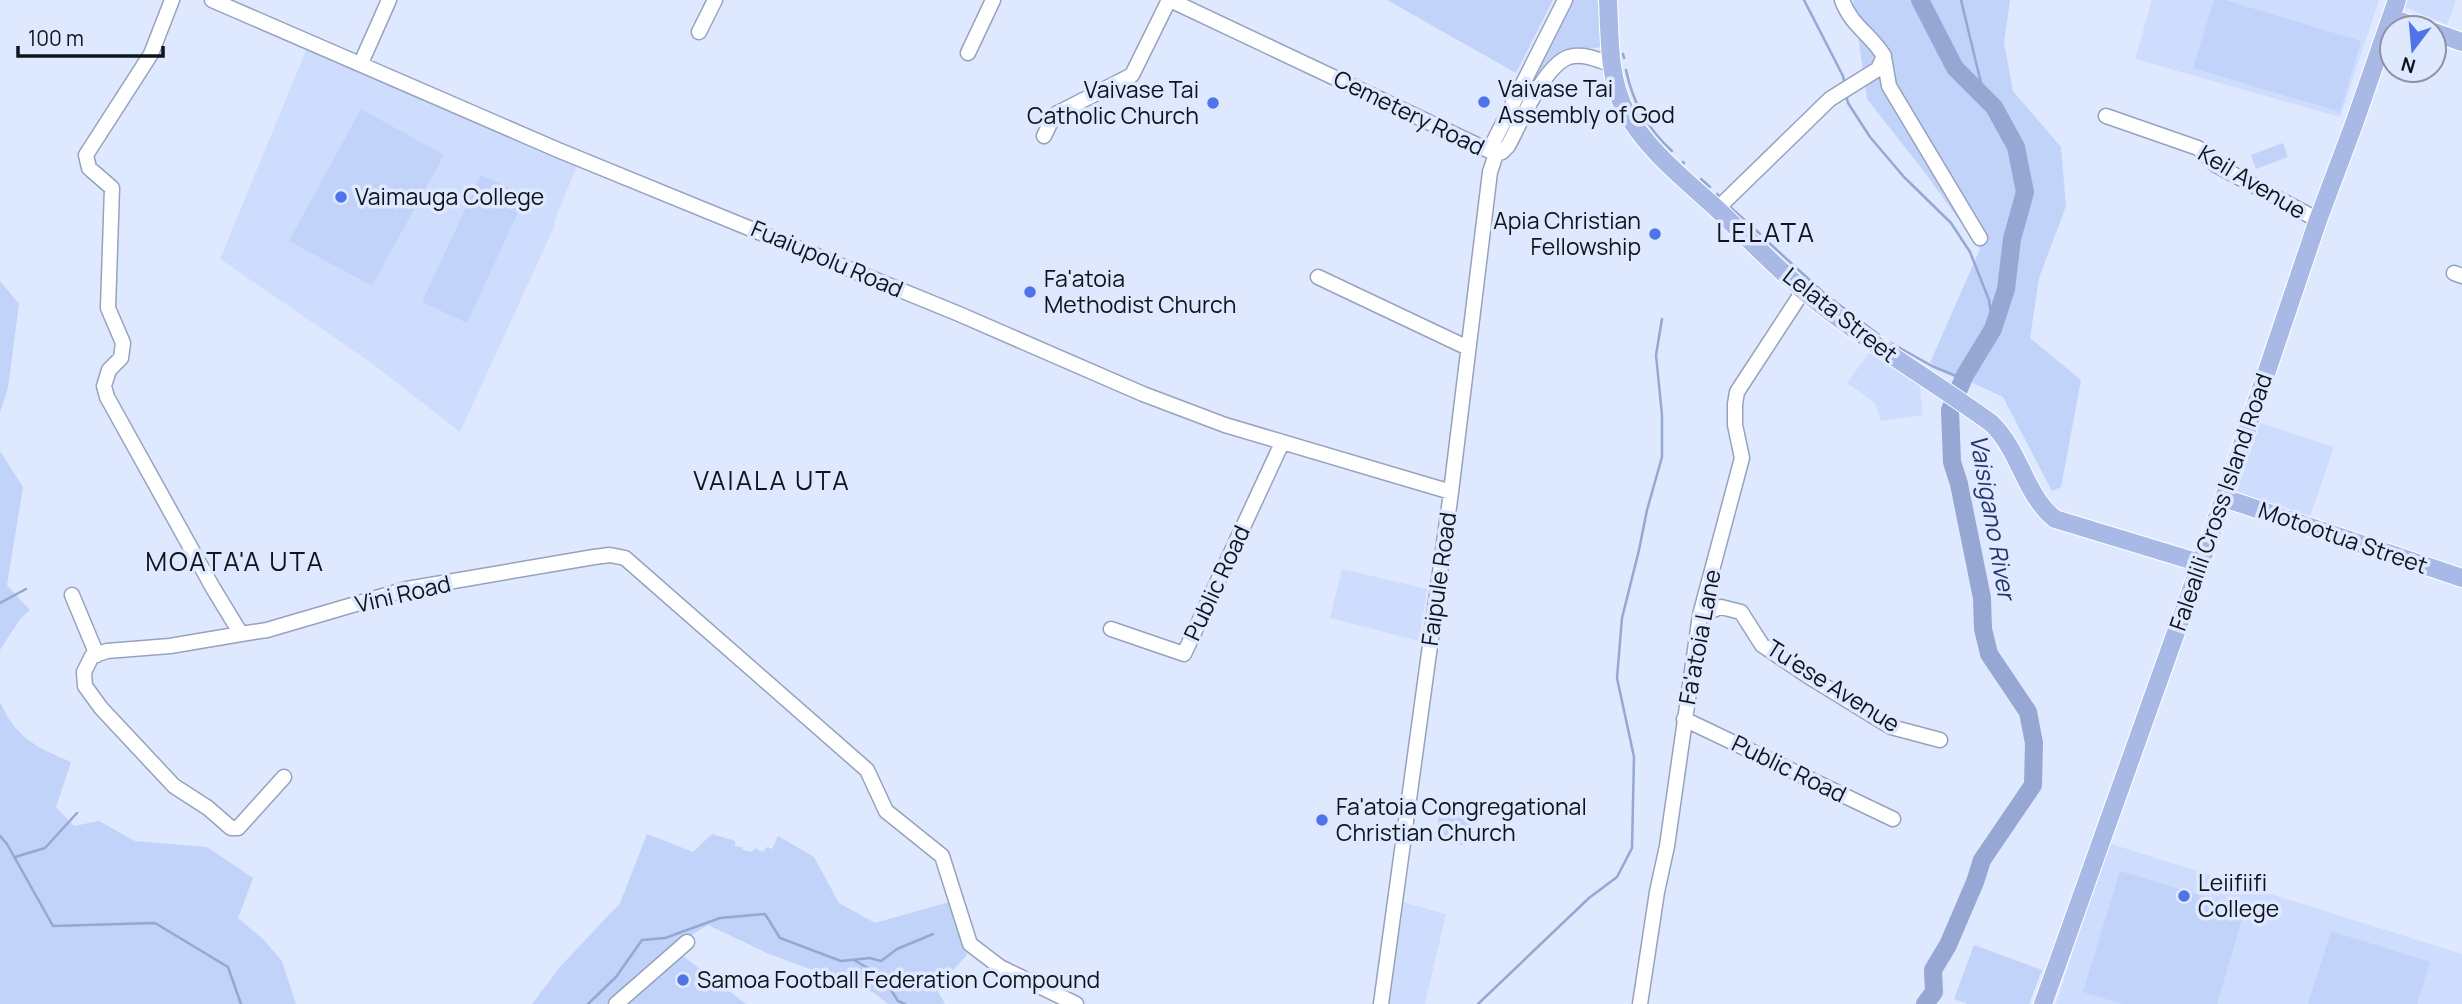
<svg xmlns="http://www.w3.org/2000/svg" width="2462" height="1004" viewBox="0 0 2462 1004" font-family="Manrope,sans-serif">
<rect width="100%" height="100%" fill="#dee8fe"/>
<!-- built -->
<path fill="#cedcfe" d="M2152,0H2379L2340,117L2135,59Z
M2400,0H2456L2447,25L2403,6Z
M307,48L459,116L578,163L554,222L555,225L460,432L373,364L220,259Z
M1873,347L1919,380L1923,415L1881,421L1875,403L1847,383Z
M2257,422L2334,447L2308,522L2231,495Z
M1342,569L1427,589L1419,641L1330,618Z
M2108,843L2462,954V1004H2056Z
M1402,902L1446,914L1425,1004H1388Z"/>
<!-- green -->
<path fill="#c2d3fa" d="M1387,0H1553L1516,73Z
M1570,0H1601L1602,42L1600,47C1590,50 1578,46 1568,49C1539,59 1517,116 1503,142L1501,141Z
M1853,0H2010L2004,43L2013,91L2061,147L2066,206L2039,278L2030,338L2081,380L2061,487L2052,491L2003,397L1930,363L1980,249L1926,174L1867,99Z
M2214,0H2225L2361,41L2340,112L2193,68Z
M361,109L444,155L372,286L289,241Z
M2283,143L2288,157L2256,169L2251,155Z
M481,175L526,195L467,323L422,302Z
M0,281L19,304L8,388L0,413Z
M0,451L23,487L7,585L30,610L20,619L0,650Z
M0,702C17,739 36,747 71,762L56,807L74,826L99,821L135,841L207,847L253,878L238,918L264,940L282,961L296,1004H0Z
M1443,798L1475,812L1462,845L1434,839Z
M647,834L693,852L712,834L735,841V846L742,847L743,850L752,852L755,848L763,852L767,847L772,849L778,836L814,857L839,903L875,923L949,902L967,955L936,988L945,1004H888L873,992L769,954L708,925L677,944L614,1004H532L560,967L620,903Z
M2120,871L2245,909L2217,1004H2122L2083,992Z
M2331,931L2430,962L2417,1004H2308Z
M1974,945L2042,970L2029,1004H1968L1954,999Z
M683,956L746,1004H621Z"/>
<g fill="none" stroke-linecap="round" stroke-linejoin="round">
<!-- stream -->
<path stroke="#95a7d2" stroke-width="2.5" d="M1804,0L1843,76L1845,85
M1961,0L1981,83L1994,107
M1623,54L1624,58
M1626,70C1633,103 1647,128 1672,151
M1846,95L1848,103L1870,137L1904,177L1951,223L1970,252L1989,300L1993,329
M1683,162L1684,163
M1701,179L1710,187
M1717,194L1719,196
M1730,207L1760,234
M1767,241L1826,295
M1833,300L1879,335
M1891,343L1932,366L1963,379
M0,603L26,589
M0,836L7,844L53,926L155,923L228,967L241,1004
M15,857L45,848L77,813
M854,960L883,977L898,1001L905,1004
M588,1004L616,977L642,940L665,938L720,918L765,914L780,938L841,961L870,958L881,961L897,949L933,934
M1478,1004L1589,898L1617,877L1632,848L1634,757L1617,678L1622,618L1639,550L1647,510L1662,457V415L1656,355L1662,319"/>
<!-- river -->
<path stroke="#95a7d2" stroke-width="18" d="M1920,0L1955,68L1994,107L2016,147L2025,192L2012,239L2006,289L1993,329L1965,375L1950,410L1952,462L1959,484L1982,598L1983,629L1989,654L2028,712L2034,743L2033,785L1982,860L1975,882L1948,945L1933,970L1934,992L1925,1004"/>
<defs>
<path id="minor" d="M172,0L151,54L86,155L89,168L112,188L108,308L123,343L121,358L109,370L104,386L107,397L213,588L241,634L267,630L407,589L594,557L610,555L625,558L867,770L886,811L942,856L970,944L1000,967L1076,1004
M212,0L558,150L959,314L1143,394L1225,425L1451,492
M1170,0L1496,154L1502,152L1508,146C1520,124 1544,65 1569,57C1584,53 1599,60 1612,65
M699,32L715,0
M968,53L993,0
M1884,57L1889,86L1980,238
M361,63L389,0
M2106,116L2198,148L2216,165L2318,220
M1044,136L1054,115L1132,75L1169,0
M1717,209L1830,99L1878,69L1884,56C1870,33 1852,27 1842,0
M2454,273L2462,276
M1318,277L1468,348
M72,595L97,655
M1700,615L1721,607L1741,612L1762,645L1808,676L1891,727L1940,740
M1111,629L1184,654L1282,443
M241,634L170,646L107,651L92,656L84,672L85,686L101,708L174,786L208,808L231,828H238L284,777
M1684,719L1893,819
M616,1004L687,942
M1381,1004L1451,492L1490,172L1496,154L1493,143L1565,0
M1640,1004L1657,892L1667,846L1700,615L1742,458L1735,425V404L1737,392L1803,291"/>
<path id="major" d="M1608,0C1610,37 1608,76 1625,110C1645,148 1684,179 1715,207C1745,235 1773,265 1804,291C1863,340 1929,378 1991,423C2020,450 2024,494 2055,519L2200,563
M2391,18L2421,28
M2434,32L2462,42
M2224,498L2462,578
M2043,1004L2224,498L2318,220L2354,124L2397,0"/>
</defs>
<!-- minor casing -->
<use href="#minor" stroke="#97a2bc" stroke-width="17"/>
<!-- major casing -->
<use href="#major" stroke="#fff" stroke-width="20"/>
<!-- minor -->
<use href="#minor" stroke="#fff" stroke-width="14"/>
<!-- major -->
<use href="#major" stroke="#a8b9e5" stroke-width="18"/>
</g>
<!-- markers -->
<g fill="#4e74e8" stroke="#dee8fe" stroke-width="2.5">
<circle cx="1484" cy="102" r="7"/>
<circle cx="1213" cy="103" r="7"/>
<circle cx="341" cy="197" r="7"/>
<circle cx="1655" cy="234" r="7"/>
<circle cx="1030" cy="292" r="7"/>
<circle cx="1322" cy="820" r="7"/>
<circle cx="2184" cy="896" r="7"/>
<circle cx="683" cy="980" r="7"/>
</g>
<g text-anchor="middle" stroke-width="7" stroke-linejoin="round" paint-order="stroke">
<!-- poi labels -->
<g font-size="23" fill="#0f131c" stroke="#dee8fe" text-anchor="start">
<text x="1498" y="97">Vaivase Tai<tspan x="1498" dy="26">Assembly of God</tspan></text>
<text x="1199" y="98" text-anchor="end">Vaivase Tai<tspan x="1199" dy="26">Catholic Church</tspan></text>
<text x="355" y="205">Vaimauga College</text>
<text x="1641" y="229" text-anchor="end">Apia Christian<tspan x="1641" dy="26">Fellowship</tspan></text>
<text x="1044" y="287">Fa'atoia<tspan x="1044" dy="26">Methodist Church</tspan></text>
<text x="1336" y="815">Fa'atoia Congregational<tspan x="1336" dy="26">Christian Church</tspan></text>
<text x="2198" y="891">Leiifiifi<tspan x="2198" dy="26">College</tspan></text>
<text x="697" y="988">Samoa Football Federation Compound</text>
</g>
<!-- street labels -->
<g font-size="23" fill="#0f131c" stroke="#dee8fe">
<text transform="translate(1409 113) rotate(26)" y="8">Cemetery Road</text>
<text transform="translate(2252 182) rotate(31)" y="8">Keil Avenue</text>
<text transform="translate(827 259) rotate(23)" y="8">Fuaiupolu Road</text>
<text transform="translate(1840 315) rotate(38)" y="8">Lelata Street</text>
<text transform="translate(2221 502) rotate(-71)" y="8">Falealili Cross Island Road</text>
<text transform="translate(2343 538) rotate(19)" y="8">Motootua Street</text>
<text transform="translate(1439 579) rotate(-82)" y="8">Faipule Road</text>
<text transform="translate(1217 583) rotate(-65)" y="8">Public Road</text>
<text transform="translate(403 594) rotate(-13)" y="8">Vini Road</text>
<text transform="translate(1700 637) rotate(-79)" y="8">Fa'atoia Lane</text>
<text transform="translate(1833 686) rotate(32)" y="8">Tu'ese Avenue</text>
<text transform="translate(1789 769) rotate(26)" y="8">Public Road</text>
</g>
<!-- water labels -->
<g font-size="24" font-style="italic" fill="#223469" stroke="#dee8fe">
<text transform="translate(1992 517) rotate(80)" y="8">Vaisigano River</text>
</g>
<!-- quarter labels -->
<g font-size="26" letter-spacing="2" fill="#0f131c" stroke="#dee8fe">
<text x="1766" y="242">LELATA</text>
<text x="772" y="490">VAIALA UTA</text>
<text x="235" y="571">MOATA'A UTA</text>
</g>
</g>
<!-- north arrow -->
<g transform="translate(2413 49) rotate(196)"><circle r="33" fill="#dee8fe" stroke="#8b93a4" stroke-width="2"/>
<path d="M0-5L12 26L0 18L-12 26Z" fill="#4e74e8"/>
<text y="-10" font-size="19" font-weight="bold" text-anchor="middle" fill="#0f131c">N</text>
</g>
<!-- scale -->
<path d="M18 46v10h145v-10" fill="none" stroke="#0f131c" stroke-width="3.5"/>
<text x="28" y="46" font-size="21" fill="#0f131c" stroke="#dee8fe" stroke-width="5" paint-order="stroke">100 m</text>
</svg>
